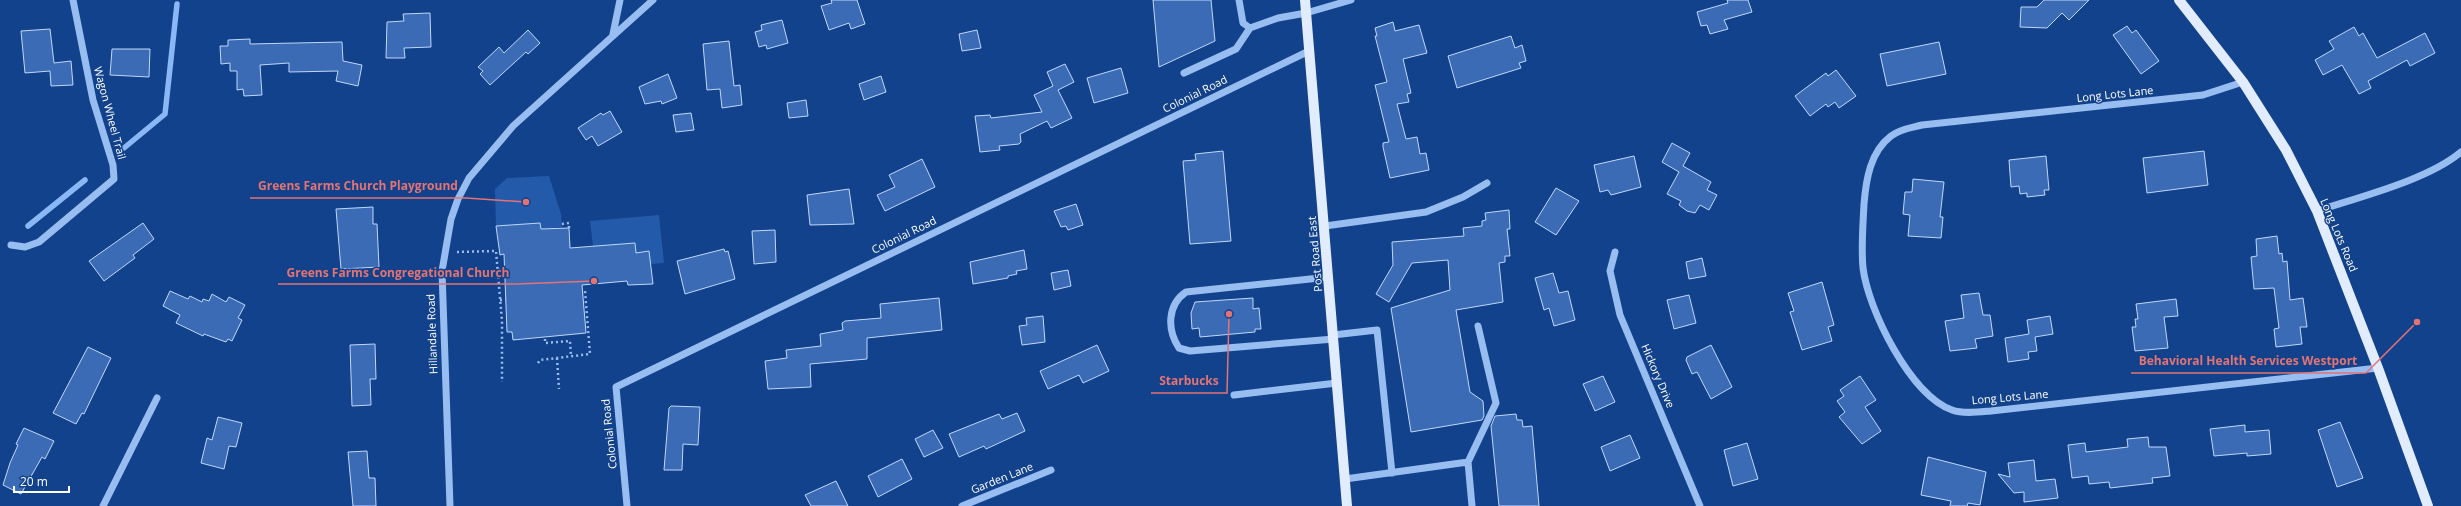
<svg xmlns="http://www.w3.org/2000/svg" width="2461" height="506" viewBox="0 0 2461 506" font-family="'Open Sans',sans-serif">
<rect width="100%" height="100%" fill="#12428b"/>
<!-- green -->
<path fill="#235baa" d="M549,176L561,214L562,227L541,229L540,223L496,226L495,189L507,178Z
M659,215L664,263L637,265L593,246L590,221Z"/>
<g fill="none" stroke-linecap="round" stroke-linejoin="round">
<!-- stream -->
<path stroke="#8ab7f5" stroke-width="5.5" d="M124,148L165,114L177,4
M28,226L85,180"/>
</g>
<!-- building -->
<path fill="#3a6bb4" stroke="#bfd8fc" d="M831,0H857L865,24L851,29L849,23L829,30L821,6L832,3Z
M1153,0H1211L1215,41L1159,67Z
M1727,0H1748L1752,12L1724,20L1728,29L1710,34L1707,25L1701,26L1697,12L1728,3Z
M2044,0H2089L2069,20L2062,13L2047,28L2020,27L2021,7H2037Z
M430,13L431,47L404,48L405,58H386L387,22L404,21L403,14Z
M782,20L788,43L767,49L766,45L759,47L755,32L762,30L761,25Z
M1393,22L1395,31L1419,25L1427,53L1403,59L1411,93L1407,94L1409,102L1397,104L1406,139L1417,137L1420,154L1426,153L1429,170L1390,178L1383,147V143L1389,142L1375,85L1387,82L1375,36H1377L1375,28Z
M2127,26L2132,33L2136,30L2159,61L2141,74L2113,35Z
M2354,27L2359,36L2363,33L2377,58L2425,33L2435,53L2410,66L2407,60L2368,81L2371,88L2359,94L2342,65L2323,75L2315,60L2334,49L2329,41Z
M50,29L54,63L71,61L73,85L51,86L50,71L25,73L21,31Z
M528,30L540,43L528,54L526,52L490,85L480,74L483,71L478,67L499,47L504,53Z
M977,30L981,48L962,51L959,34Z
M1511,36L1515,48L1522,45L1526,61L1519,63L1521,68L1457,88L1448,56Z
M250,39V44L342,42L343,61L362,65L358,86L336,81L338,71L289,72V63L260,65L262,95L244,96L243,89L237,90V71H230V63L221,64L220,46H228V40Z
M729,41L734,86L740,85L742,105L722,108L720,89L707,90L703,44Z
M1939,42L1946,74L1887,86L1880,54Z
M112,49H150L149,77L110,75Z
M1065,64L1074,82L1058,90L1072,118L1051,128L1047,121L1020,134L1021,142L1019,144L999,146L1000,150L980,152L975,116L990,115L991,118L1042,112L1034,95L1053,86L1047,72Z
M1121,68L1128,93L1094,103L1087,78Z
M1836,70L1856,96L1839,108L1835,102L1828,107L1826,104L1810,116L1795,96L1826,73L1828,76Z
M668,74L677,98L662,104L661,101L645,104L639,87Z
M881,76L886,92L864,100L859,84Z
M806,100L808,116L789,118L787,103Z
M610,111L622,132L598,146L592,136L586,140L578,128L601,113L603,115Z
M691,113L694,130L676,132L673,115Z
M1672,143L1690,153L1683,166L1711,182L1707,190L1717,195L1709,210L1700,205L1695,213L1687,211L1679,205L1681,201L1667,194L1679,172L1662,162Z
M1223,151L1231,241L1190,244L1183,161L1196,160L1195,154Z
M2204,151L2208,185L2147,193L2143,158Z
M1634,156L1641,187L1611,195L1608,190L1600,192L1594,165Z
M2046,156L2049,190H2044L2045,195L2027,197V193L2020,194L2019,186L2011,187L2009,160Z
M922,159L935,187L885,211L877,195L895,187L889,175Z
M1913,179L1944,182L1940,217H1943L1941,238L1908,236L1910,215L1903,214L1905,192H1912Z
M1556,188L1579,201L1556,235L1535,222Z
M849,189L854,224L810,225L807,195Z
M1076,204L1083,225L1068,230L1066,226L1061,227L1054,211Z
M373,207V224H377L379,267L341,269L336,209Z
M1509,210L1510,229H1507L1510,256H1505V262L1499,263L1503,302L1456,310L1470,392L1483,401L1484,416L1482,420L1411,432L1391,308L1450,290L1448,260L1412,263L1389,302L1376,294L1393,265L1392,242L1464,236L1463,228L1482,226V221L1486,220L1485,213Z
M143,223L154,239L133,255L135,258L104,281L89,261Z
M540,223L541,229L569,228L570,248L635,243L636,253L649,251L653,284L628,285L627,281L582,285L586,333L513,340L512,332H507L504,254L500,255L496,226Z
M775,230L776,262L754,264L752,231Z
M2277,236L2279,254L2282,253L2283,262L2287,261L2290,300L2303,298L2307,327H2300L2302,344L2276,347L2274,329L2279,328L2274,288L2254,289L2251,257L2257,256L2256,239Z
M724,249L725,252L728,251L735,279L685,294L677,261Z
M1024,250L1027,269L1016,271L1017,274L1008,276V278L973,284L970,262Z
M1702,258L1706,276L1689,279L1686,262Z
M1068,270L1071,286L1054,290L1051,273Z
M1553,273L1559,293L1568,291L1575,320L1554,326L1549,308L1544,310L1535,278Z
M1822,282L1834,325L1828,327L1832,341L1802,350L1790,312L1794,311L1788,293Z
M170,291L188,299L190,296L202,302L203,299L209,301L212,294L226,302L229,297L245,305L238,318L242,320L232,341L228,339L226,342L204,334L203,336L176,323L180,315L163,306Z
M1979,293L1983,315H1990L1993,336L1975,339L1977,348L1950,351L1945,321L1964,318L1961,295Z
M1689,295L1696,323L1674,329L1667,300Z
M939,298L942,330L867,338V359L810,364L811,387L768,389L765,361L787,358L786,350L821,346L820,334L843,330L842,323L845,321L881,318L880,304Z
M1253,298V309L1259,308L1261,329H1255V332L1200,337L1199,328L1192,329L1191,313L1195,302Z
M2176,299L2178,316L2164,317L2168,348L2135,351L2132,327H2136L2135,319H2138L2136,304Z
M1043,316L1045,342L1022,345L1019,326L1027,325L1026,318Z
M2050,316L2053,334L2035,337L2037,351L2028,352L2029,359L2008,362L2005,338L2029,334L2027,320Z
M375,344L376,379H370L371,405L352,406L350,345Z
M1097,345L1109,371L1083,383L1079,375L1048,389L1040,371Z
M1711,345L1732,387L1711,399L1697,372L1692,374L1686,360L1687,357Z
M88,347L111,358L84,414L82,413L76,424L53,413Z
M1603,376L1615,402L1595,411L1583,384Z
M1860,376L1876,400L1865,407L1881,431L1862,444L1839,417L1845,412L1837,401L1844,396L1840,390Z
M671,406L700,407L698,445L683,444L682,470H664L669,408Z
M1017,413L1025,431L986,449L984,446L959,457L949,434L999,414L1002,419Z
M1516,414L1517,420H1522L1523,427L1532,426L1539,506H1499L1491,426L1495,416Z
M218,417L242,423L236,447L229,446L224,469L201,463L207,438L212,440Z
M2340,422L2363,478L2337,487L2318,430Z
M2245,425V432L2269,430L2271,454L2247,456V453L2214,456L2210,429Z
M24,428L54,441L45,459L42,457L21,494L3,485L10,463L18,445L16,444Z
M933,430L943,448L924,457L915,439Z
M1630,435L1640,458L1610,471L1601,447Z
M2148,437L2149,447H2166L2170,476L2152,478L2153,483L2110,488L2109,482L2089,484L2088,476L2072,478L2068,445L2085,443L2086,452L2128,447L2127,439Z
M1747,443L1758,479L1733,486L1724,450Z
M367,451L369,478H375L376,506H353L348,452Z
M1928,457L1986,472L1980,505L1968,503L1967,506H1950L1951,501L1921,495Z
M902,459L912,479L878,497L868,476Z
M2034,460L2036,481L2055,479L2058,498L2024,502V492L2014,493L1998,474L2010,477L2008,463Z
M836,481L848,506H811L805,495Z"/>
<g fill="none" stroke-linecap="round" stroke-linejoin="round">
<!-- path -->
<path stroke="#98bdf1" stroke-width="2.5" stroke-dasharray="2 3" stroke-linecap="butt" d="M562,224L569,223V231
M457,252L496,251L502,321V382
M498,270L505,267
M500,300H506
M545,339V343L570,341L571,357
M557,358L559,389
M538,363L540,360L590,354L585,291H583"/>
<!-- minor -->
<path stroke="#98bdf1" stroke-width="7" d="M1239,0L1243,23L1250,28L1278,18L1306,13L1351,0
M613,34L620,0
M1184,73L1236,49L1250,28
M2243,82L2203,95L1922,125C1911,128 1900,129 1891,136C1870,152 1866,180 1864,204C1863,225 1861,247 1863,268C1868,309 1910,395 1952,410C1963,414 1979,412 1991,411L2378,368
M2317,211C2359,197 2428,180 2461,152
M1325,226L1426,212L1463,197L1487,183
M11,245L25,247L39,242L114,179L113,165L93,100L73,0
M1615,252L1610,271L1620,315L1700,506
M1329,277L1186,292C1167,305 1167,330 1179,348L1190,351L1334,339
M1333,335L1377,330L1392,473
M1234,395L1337,383
M1468,462L1496,403L1478,326
M1345,479L1468,462L1472,506
M103,506L157,398
M450,506L442,271L451,219L458,199L469,178L513,126L653,0
M627,506L616,387L1309,51
M962,506L1051,470"/>
<!-- major -->
<path stroke="#e2ecff" stroke-width="10" d="M1305,0L1347,506
M2179,0L2243,82L2286,150L2317,211L2378,368L2428,506"/>
</g>
<g text-anchor="middle" stroke-width="3" stroke-linejoin="round" paint-order="stroke">
<!-- street labels -->
<g font-size="11" fill="#fff" stroke="#12428b">
<text transform="translate(1195 94) rotate(-26)" y="4">Colonial Road</text>
<text transform="translate(2115 94) rotate(-6)" y="4">Long Lots Lane</text>
<text transform="translate(110 113) rotate(75)" y="4">Wagon Wheel Trail</text>
<text transform="translate(904 235) rotate(-26)" y="4">Colonial Road</text>
<text transform="translate(2339 235) rotate(67)" y="4">Long Lots Road</text>
<text transform="translate(1315 254) rotate(-95)" y="4">Post Road East</text>
<text transform="translate(432 334) rotate(-92)" y="4">Hillandale Road</text>
<text transform="translate(1658 376) rotate(67)" y="4">Hickory Drive</text>
<text transform="translate(2010 397) rotate(-5)" y="4">Long Lots Lane</text>
<text transform="translate(609 434) rotate(-96)" y="4">Colonial Road</text>
<text transform="translate(1002 478) rotate(-22)" y="4">Garden Lane</text>
</g>
</g>
<!-- callouts -->
<path fill="none" stroke="#e47373" stroke-width="1.5" d="M526 202L466 198H250M594 281L517 284H278M2417 322L2366 373H2131M1229 314L1227 393H1151"/>
<g fill="#e47373" stroke="#12428b" stroke-width="1.5">
<circle cx="526" cy="202" r="4"/>
<circle cx="594" cy="281" r="4"/>
<circle cx="2417" cy="322" r="4"/>
<circle cx="1229" cy="314" r="4"/>
</g>
<g font-size="12" text-anchor="middle" font-weight="bold" fill="#e47373" stroke="#12428b" stroke-width="3" stroke-linejoin="round" paint-order="stroke">
<text x="358" y="190">Greens Farms Church Playground</text>
<text x="398" y="277">Greens Farms Congregational Church</text>
<text x="2248" y="365">Behavioral Health Services Westport</text>
<text x="1189" y="385">Starbucks</text>
</g>
<!-- scale -->
<path d="M14 486v6h55v-6" fill="none" stroke="#ffffff" stroke-width="2"/>
<text x="20" y="486" font-size="12" fill="#ffffff" stroke="#12428b" stroke-width="3" paint-order="stroke">20 m</text>
</svg>
